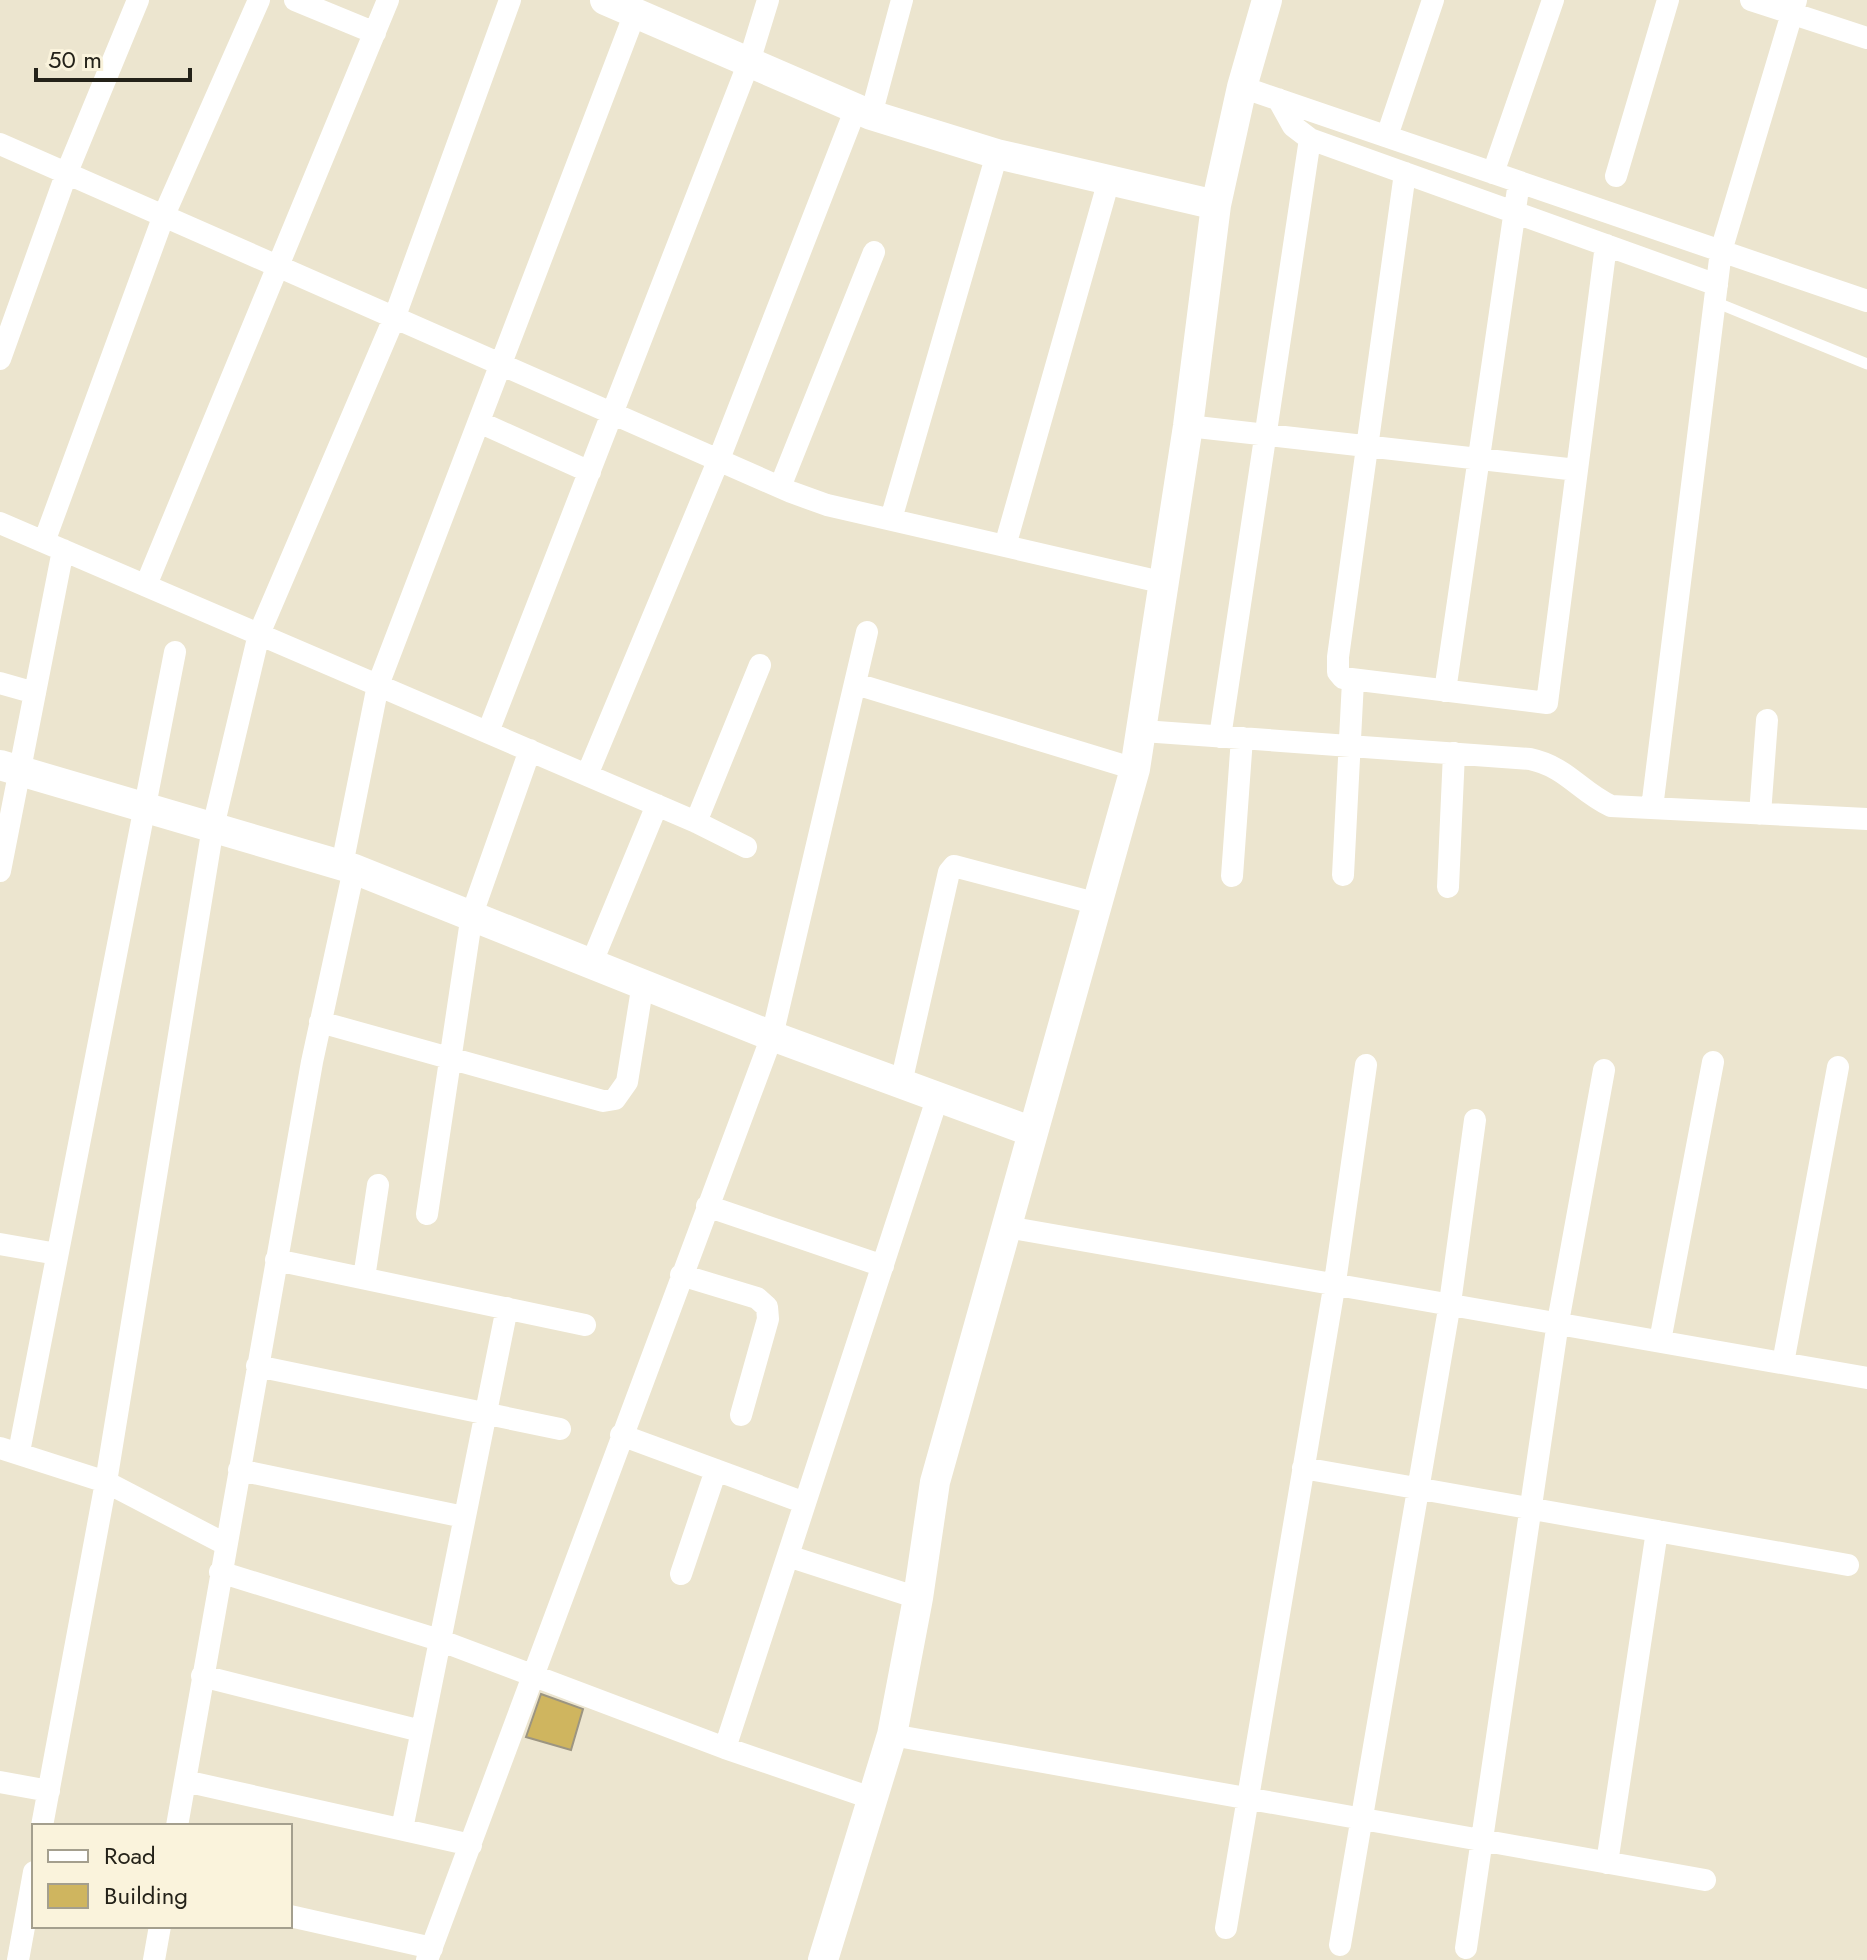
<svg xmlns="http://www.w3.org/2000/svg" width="1867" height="1960" viewBox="0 0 1867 1960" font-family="Jost,sans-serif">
<rect width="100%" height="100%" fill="#ece5cf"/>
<!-- building -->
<path fill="#cfb55f" stroke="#9c9581" stroke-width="2" d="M541,1694L583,1709L571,1750L526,1737Z"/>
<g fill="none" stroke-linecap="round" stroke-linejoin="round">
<!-- lane -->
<path stroke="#fff" stroke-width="11" d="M1715,302L1867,364"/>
<!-- street -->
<path stroke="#fff" stroke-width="22" d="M295,0L375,33
M1751,0L1867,38
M1242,87L1867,301
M1278,99L1293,126L1310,139L1717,285
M871,115L902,0
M1387,136L1433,0
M0,144L791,492L827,505L1165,583
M1405,173L1338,657V672L1343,678L1547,703L1606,245
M1493,173L1553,0
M1616,176L1668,0
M0,359L67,172L138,0
M479,422L590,472
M1188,426L1577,470
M780,487L874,252
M891,519L997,154
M0,523L696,822L746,847
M44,542L164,215L259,0
M1005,546L1109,180
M146,585L388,0
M0,683L35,693
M856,684L1135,769
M1445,691L1519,182
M1143,731L1530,759C1567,767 1579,791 1611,806L1867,819
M488,732L749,62L768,0
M1220,737L1310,139
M587,775L719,459L856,108
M1652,808L1721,251L1796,0
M1760,814L1767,720
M696,822L760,665
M342,865L378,685L635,13
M0,871L63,550
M1343,875L1353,681
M1232,876L1242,738
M1448,887L1454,753
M592,962L657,805
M320,1022L603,1101L615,1099L627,1082L643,983
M901,1083L949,872L954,866L1098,904
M707,1206L883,1266
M427,1214L472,914L530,750
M1007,1227L1867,1378
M0,1244L57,1254
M276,1260L585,1325
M681,1275L757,1298L767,1307L768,1319L741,1415
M364,1278L378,1185
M1660,1341L1713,1062
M1783,1363L1838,1067
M257,1366L560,1429
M621,1435L805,1503
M0,1448L106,1482L225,1544
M19,1452L175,652
M1303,1468L1848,1565
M239,1470L464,1517
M788,1556L918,1598
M220,1572L439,1640L725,1748L874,1799
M681,1574L716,1470
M202,1676L421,1731
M892,1735L1705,1880
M725,1748L938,1096
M185,1781L471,1845
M0,1782L49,1791
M42,1826L106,1482L213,827L259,634L395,316L510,0
M177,1826L312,1062L354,869
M402,1829L507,1308
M1607,1863L1657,1531
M290,1916L432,1948
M1226,1928L1335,1282L1366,1065
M1340,1945L1450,1303L1475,1120
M1466,1948L1558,1322L1604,1070
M18,1960L34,1872
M154,1960L160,1926
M427,1960L772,1036L867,632"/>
<!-- secondary -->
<path stroke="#fff" stroke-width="30" d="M605,0L871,115L997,154L1216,205
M0,765L354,869L772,1036L1033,1132
M823,1960L892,1735L918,1598L935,1482L1135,769L1188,426L1216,205L1242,87L1267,0"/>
</g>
<!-- legend -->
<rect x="32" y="1824" width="260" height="104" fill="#faf3dc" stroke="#a49f8e" stroke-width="2"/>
<rect x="48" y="1850" width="40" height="12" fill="#ffffff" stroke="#a49f8e" stroke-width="2"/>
<text x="104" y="1864" font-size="24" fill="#242219">Road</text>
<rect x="48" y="1884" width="40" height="24" fill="#cfb55f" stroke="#a49f8e" stroke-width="2"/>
<text x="104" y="1904" font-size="24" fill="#242219">Building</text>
<!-- scale -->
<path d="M36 68v12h154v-12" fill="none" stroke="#242219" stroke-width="4"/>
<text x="48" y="68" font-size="24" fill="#242219" stroke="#faf3dc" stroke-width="6" paint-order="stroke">50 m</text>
</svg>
